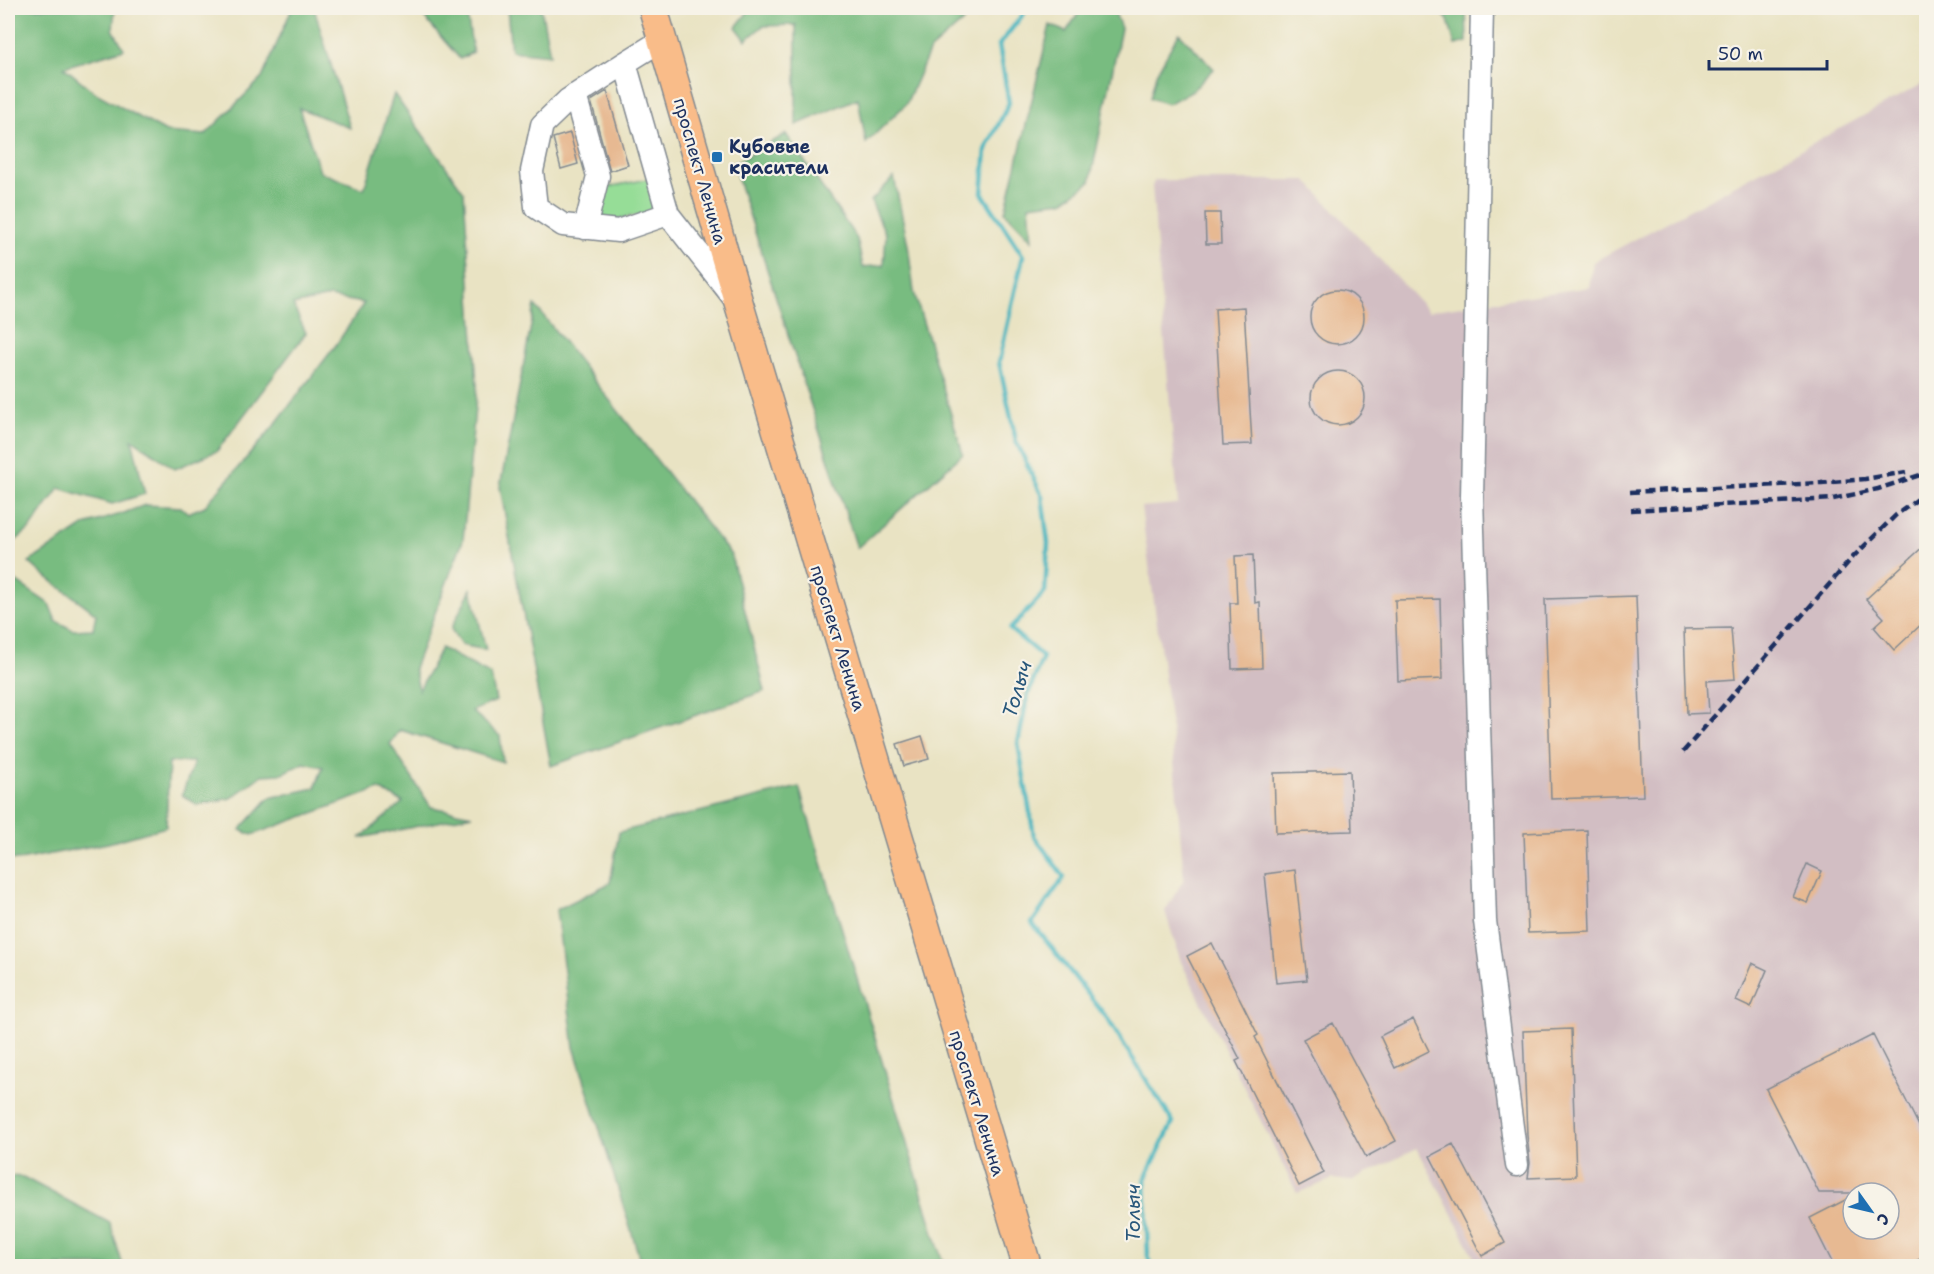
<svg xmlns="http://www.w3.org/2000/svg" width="1934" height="1274" viewBox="0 0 1934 1274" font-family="'Shantell Sans',sans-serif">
<rect width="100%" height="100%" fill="#f7f3e8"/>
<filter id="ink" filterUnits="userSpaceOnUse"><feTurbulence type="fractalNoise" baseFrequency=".0167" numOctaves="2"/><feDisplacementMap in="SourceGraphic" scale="12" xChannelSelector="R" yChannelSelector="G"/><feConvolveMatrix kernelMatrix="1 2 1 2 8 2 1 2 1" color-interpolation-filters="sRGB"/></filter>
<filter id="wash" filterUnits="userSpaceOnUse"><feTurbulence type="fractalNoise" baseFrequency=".008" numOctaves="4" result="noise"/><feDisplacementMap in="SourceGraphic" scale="24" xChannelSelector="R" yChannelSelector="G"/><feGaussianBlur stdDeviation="1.35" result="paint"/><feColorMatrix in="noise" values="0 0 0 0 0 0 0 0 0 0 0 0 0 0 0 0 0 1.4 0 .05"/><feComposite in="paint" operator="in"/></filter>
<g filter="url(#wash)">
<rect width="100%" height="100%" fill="#e9e3c3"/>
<!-- industrial -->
<path fill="#d2bec3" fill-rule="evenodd" d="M1926,82V1266H1454L1474,1256L1417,1148L1352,1181L1333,1179L1297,1193L1181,962L1165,911L1184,879L1171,726L1141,507L1178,504L1152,186L1155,180H1306L1428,311L1589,287L1593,262ZM1853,1193H1889V1229H1853Z"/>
<!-- green -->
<path fill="#96dd97" stroke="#58867a" stroke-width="1.5" d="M648,179L659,203L648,213L607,221L602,216L598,194L603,188Z"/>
<!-- forest -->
<path fill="#78bc80" stroke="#4a766f" stroke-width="1.5" d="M8,8H115L113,29L124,49L64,67L94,92L166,132L205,135L262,78L290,13L291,8H314L350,128L299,108L320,172L364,189L394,94L464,192L477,386L463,540L414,668L419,690L441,648L491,675L496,701L472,711L500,736L503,762L400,730L390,744L431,807L472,815L360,838L403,802L379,789L252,835L240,830L269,798L315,788L323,767L304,763L280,774L262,775L231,798L197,805L182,795L194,762H169L166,827L108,843L20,860L8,859V576L49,604L56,621L73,630L93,629L96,614C74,595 49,582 29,562L85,525L124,513L145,505L181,507L188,513L205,506L273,427L336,345L364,303L329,297L293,305L306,333L217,451L175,469L132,439L145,494L112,504L59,488L31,528L8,547Z
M416,8H466L473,52L460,59Z
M507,8H541L550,55L511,51Z
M751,8H979L930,50L906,104L866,143L858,98L796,125V25L763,26L746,40L736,27Z
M1082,8H1113L1121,28L1090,182L1063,201L1029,205L1032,240L1005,212L1050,25L1066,32Z
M1437,8H1466L1467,42L1455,45L1448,20Z
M1179,33L1214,69L1193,90L1168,104L1150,98L1156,74Z
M786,134L857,239L863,267L884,265L886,235L871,201L894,177L908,245L914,292L963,454L857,548L733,164Z
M535,305L731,555L765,691L551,766L500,487Z
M471,589L486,650L461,645L451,629Z
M799,787L944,1266H642L574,1047L556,910L610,883L619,832Z
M8,1176L23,1177L110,1223L123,1266H8Z"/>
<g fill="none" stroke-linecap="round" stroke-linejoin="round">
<!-- stream -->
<path stroke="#46b5bf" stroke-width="4.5" d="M1028,8L999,45L1009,103L986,150L982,193L1023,256L999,362L1016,441L1042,496L1048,543L1045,592L1010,629L1043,657L1028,694L1018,743L1034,836L1064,877L1032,923L1107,1018L1173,1122L1145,1179L1148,1256L1152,1266"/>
</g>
<g id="blocks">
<!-- building -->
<path fill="#e7b992" d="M607,91L628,165L610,171L591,101Z
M570,133L578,164L561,169L553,138Z
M1205,213H1220L1221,244H1206Z
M1310 317a27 27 0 1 1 54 0a27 27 0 1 1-54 0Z
M1244,307L1252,444L1223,445L1215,309Z
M1311 398a27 27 0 1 1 54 0a27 27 0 1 1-54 0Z
M1926,544V620L1894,650L1874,627L1884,618L1866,599Z
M1253,555L1255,603L1260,602L1262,668L1232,669L1230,603H1237L1235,556Z
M1636,596L1643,796L1551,799L1545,599Z
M1440,599L1442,679L1398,681L1395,600Z
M1731,628L1735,679L1707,681L1709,713L1687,714L1684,629Z
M922,736L929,759L904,766L897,744Z
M1350,771L1352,831L1276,833L1274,773Z
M1587,830L1590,931L1528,933L1524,833Z
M1807,864L1822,871L1808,903L1793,897Z
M1295,870L1307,980L1276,983L1265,874Z
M1212,943L1258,1035L1255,1037L1324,1173L1299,1186L1236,1061L1240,1059L1187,956Z
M1752,963L1767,970L1751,1008L1736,1001Z
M1413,1019L1429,1051L1395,1068L1380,1036Z
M1333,1023L1396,1141L1366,1157L1303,1039Z
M1571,1029L1576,1176L1528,1178L1530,1163L1527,1135L1523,1031Z
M1873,1035L1926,1140V1256L1906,1266H1834L1810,1218L1853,1196V1229H1889V1193H1819L1766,1089Z
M1453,1144L1505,1243L1482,1256L1430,1156Z"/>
</g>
</g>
<g filter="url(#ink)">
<use href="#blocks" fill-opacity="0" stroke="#828990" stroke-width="1.5"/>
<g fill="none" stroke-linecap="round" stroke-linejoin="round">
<defs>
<path id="minor" d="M1482,8L1472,497L1485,921L1517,1165
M662,40L625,63L668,214L734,298
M625,63L568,100L542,125L532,171L536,207L563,225L618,231L668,214
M575,95L598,176L585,228"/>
<path id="major" d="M653,8L739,304L1027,1266"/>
</defs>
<!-- minor casing -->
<use href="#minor" stroke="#828990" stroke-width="25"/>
<!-- major casing -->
<use href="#major" stroke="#828990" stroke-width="31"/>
<!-- minor -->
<use href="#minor" stroke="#fff" stroke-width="22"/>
<!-- major -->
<use href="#major" stroke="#f9bc89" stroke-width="28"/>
<!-- rail -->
<path stroke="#1b2f5e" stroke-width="4.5" stroke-dasharray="9 4.5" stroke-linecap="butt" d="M1630,492L1821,483L1865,479L1906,472
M1631,510L1833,499L1878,489L1926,473
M1683,752L1853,557L1896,515L1926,493"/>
</g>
</g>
<!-- markers -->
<rect fill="#1f6fb2" stroke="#f7f3e8" stroke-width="2" x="711" y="151" width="12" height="12" rx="3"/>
<g text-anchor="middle" stroke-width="4.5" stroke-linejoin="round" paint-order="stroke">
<!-- poi labels -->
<g font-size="18" font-weight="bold" fill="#1b2f5e" stroke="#f7f3e8" text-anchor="start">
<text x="729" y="153">Кубовые<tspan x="729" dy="21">красители</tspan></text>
</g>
<!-- street labels -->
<g font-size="18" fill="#1b2f5e" stroke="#f7f3e8">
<text transform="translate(700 171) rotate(74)" y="6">проспект Ленина</text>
<text transform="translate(838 638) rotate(73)" y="6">проспект Ленина</text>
<text transform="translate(977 1103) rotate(73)" y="6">проспект Ленина</text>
</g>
<!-- water labels -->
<g font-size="20" font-style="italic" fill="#28577b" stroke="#f7f3e8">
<text transform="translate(1017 689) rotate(-73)" y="7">Толыч</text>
<text transform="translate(1133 1213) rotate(-90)" y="7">Толыч</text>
</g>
</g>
<!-- margin -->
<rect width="1934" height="1274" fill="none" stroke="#f7f3e8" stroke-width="30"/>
<!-- north arrow -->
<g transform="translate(1871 1211) rotate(124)"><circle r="28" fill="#f7f3e8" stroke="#9fa5b1" stroke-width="1.5"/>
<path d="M0-4.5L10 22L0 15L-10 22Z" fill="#1f6fb2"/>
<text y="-9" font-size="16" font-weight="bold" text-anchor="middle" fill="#1b2f5e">С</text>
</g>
<!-- scale -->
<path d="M1709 60v9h118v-9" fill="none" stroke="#1b2f5e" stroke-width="3"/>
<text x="1718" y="60" font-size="18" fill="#1b2f5e" stroke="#f7f3e8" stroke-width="4.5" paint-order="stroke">50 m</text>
</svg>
